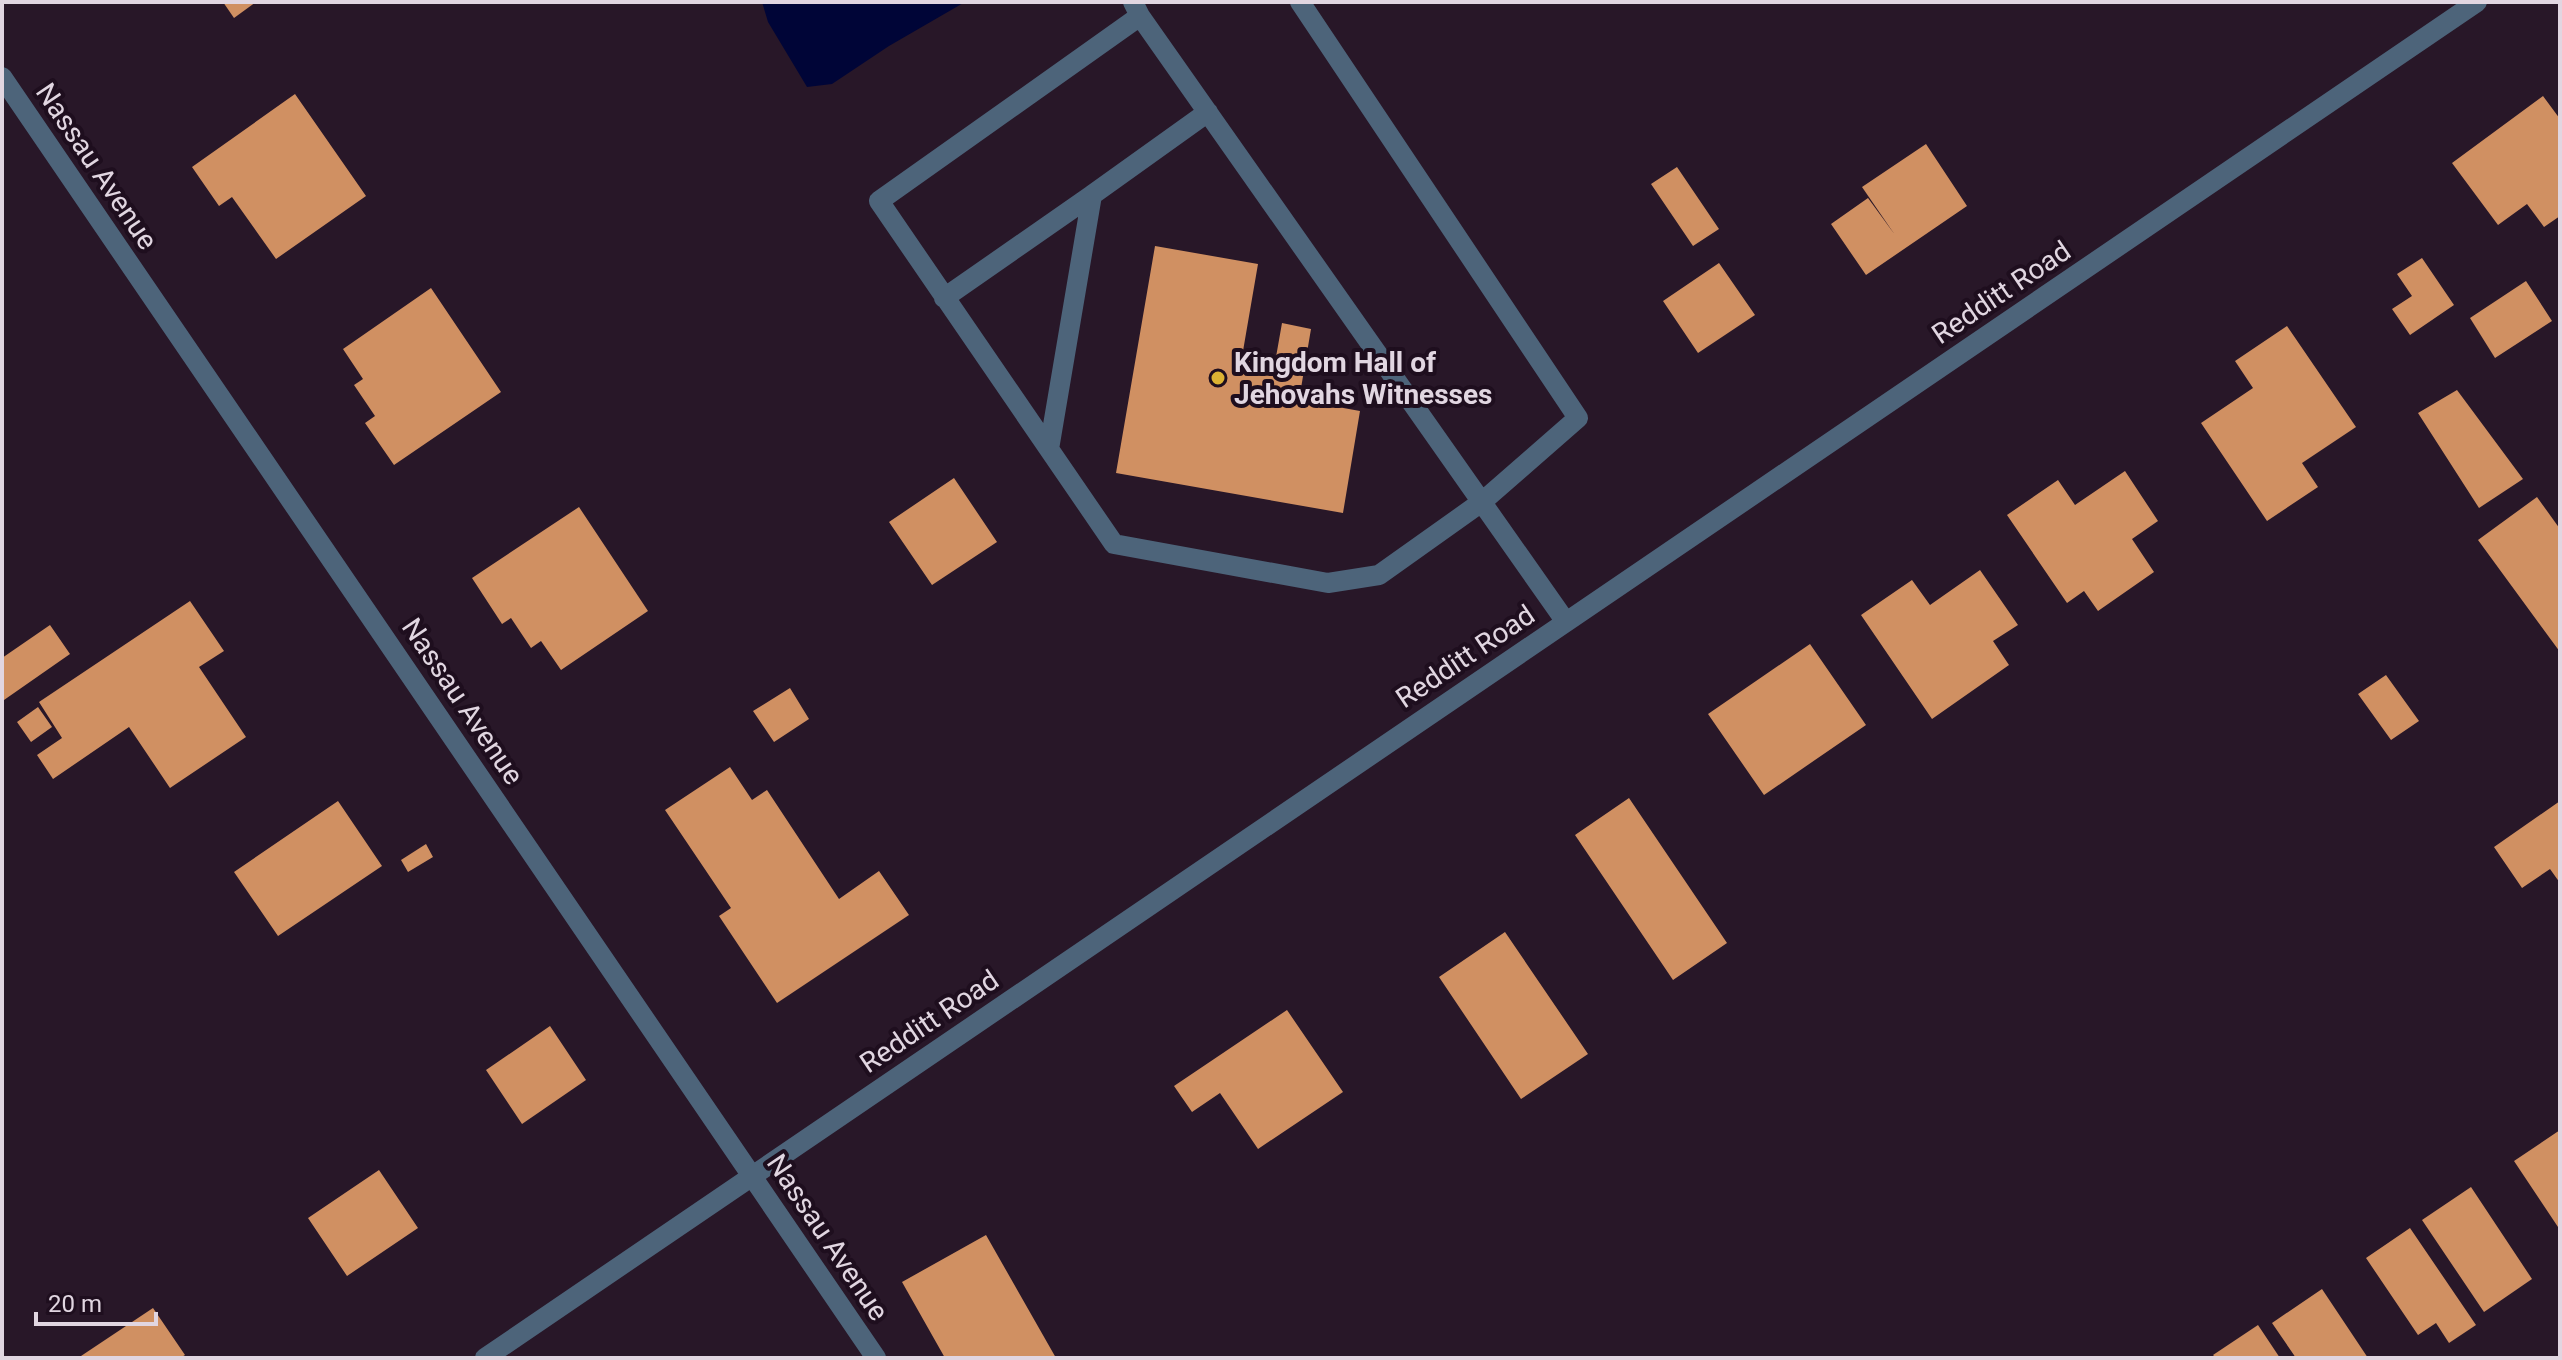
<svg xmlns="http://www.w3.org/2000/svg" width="2562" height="1360" viewBox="0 0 2562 1360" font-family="Roboto,sans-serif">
<rect width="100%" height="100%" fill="#281728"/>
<!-- water -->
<path fill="#000537" d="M762,2H965L889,46L832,84L807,87L768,22Z"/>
<!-- building -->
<path fill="#d09062" d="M223,2H256L234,18Z
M295,94L366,196L276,259L232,197L219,206L192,167Z
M2543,96L2560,119V216L2544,227L2527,204L2498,225L2452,163Z
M1926,144L1967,206L1866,275L1831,224L1868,198L1895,235L1862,187Z
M1677,167L1719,229L1693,246L1651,184Z
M1155,246L1258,264L1243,351L1276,357L1282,323L1311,329L1299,400L1360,411L1343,513L1116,473Z
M2422,258L2454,305L2410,335L2392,309L2412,296L2397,274Z
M1719,263L1755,315L1698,353L1663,301Z
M2526,281L2552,321L2495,358L2470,318Z
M431,288L501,392L394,465L365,423L375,416L354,385L363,379L343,349Z
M2287,326L2356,427L2302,463L2318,487L2267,521L2201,423L2253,388L2235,361Z
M2457,390L2523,479L2479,508L2418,413Z
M2125,471L2158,521L2132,539L2154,572L2098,611L2084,591L2067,603L2007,515L2058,480L2075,505Z
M954,478L997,542L932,585L889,522Z
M2537,497L2560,529V652L2478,540Z
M579,507L648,611L561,670L541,641L531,648L511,618L502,624L472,578Z
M1980,570L2018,625L1993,641L2009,665L1932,719L1861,615L1912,580L1930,605Z
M190,601L224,651L199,667L246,737L170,788L129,727L53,779L37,755L62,738L39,702Z
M50,625L70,654L4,700L2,697V658Z
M1810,644L1866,725L1764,795L1708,714Z
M2386,675L2419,721L2391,740L2358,694Z
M790,688L809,719L774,742L753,711Z
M38,707L52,727L31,742L17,722Z
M730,767L752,800L767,790L839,899L879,871L909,915L777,1003L719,916L731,908L665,810Z
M1629,798L1727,943L1673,980L1575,835Z
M338,801L382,866L278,936L234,872Z
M2560,801V883L2550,869L2522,888L2494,847Z
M426,844L433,857L408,872L401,860Z
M1505,932L1588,1054L1521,1099L1439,977Z
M1287,1010L1343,1092L1258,1149L1220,1093L1192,1112L1174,1086Z
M550,1026L586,1080L522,1124L486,1070Z
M2560,1130V1230L2514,1161Z
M379,1170L418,1228L347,1276L308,1218Z
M2471,1187L2532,1279L2484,1312L2422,1220Z
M2410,1228L2476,1325L2449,1343L2436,1323L2418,1335L2366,1258Z
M986,1235L1056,1358H945L902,1282Z
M2322,1289L2368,1358H2296L2272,1323Z
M153,1308L185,1355L180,1358H78Z
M2258,1325L2280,1358H2216L2213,1355Z"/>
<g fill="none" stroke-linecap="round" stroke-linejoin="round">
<!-- minor -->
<path stroke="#4d647a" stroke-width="20" d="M1133,2L1140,16L879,201L1114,544L1328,583L1379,575L1483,501L1578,418L1300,2
M1140,16L1566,622
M2,77L876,1358
M944,298L1092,195
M1049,449L1092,195L1208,112
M485,1358L2477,2"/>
</g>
<!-- markers -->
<circle fill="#dcb233" stroke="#1e0e1e" stroke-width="3" cx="1218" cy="378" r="8"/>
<g text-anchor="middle" stroke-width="8" stroke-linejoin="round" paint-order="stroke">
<!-- street labels -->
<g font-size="28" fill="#e1d6e1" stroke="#1e0e1e">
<text transform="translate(97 166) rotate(56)" y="10">Nassau Avenue</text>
<text transform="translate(2001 292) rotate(-34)" y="10">Redditt Road</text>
<text transform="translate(1465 656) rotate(-34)" y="10">Redditt Road</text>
<text transform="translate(463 701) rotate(56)" y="10">Nassau Avenue</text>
<text transform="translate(929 1021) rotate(-34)" y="10">Redditt Road</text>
<text transform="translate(828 1237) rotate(56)" y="10">Nassau Avenue</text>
</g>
<!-- poi labels -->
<g font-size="28" font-weight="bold" fill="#e1d6e1" stroke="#1e0e1e" text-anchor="start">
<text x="1234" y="372">Kingdom Hall of<tspan x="1234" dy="32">Jehovahs Witnesses</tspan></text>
</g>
</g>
<!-- border -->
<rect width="2562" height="1360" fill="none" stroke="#e1d6e1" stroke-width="8"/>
<!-- scale -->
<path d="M36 1312v12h120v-12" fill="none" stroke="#e1d6e1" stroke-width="4"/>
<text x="48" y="1312" font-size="24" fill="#e1d6e1" stroke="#1e0e1e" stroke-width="6" paint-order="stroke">20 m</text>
</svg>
